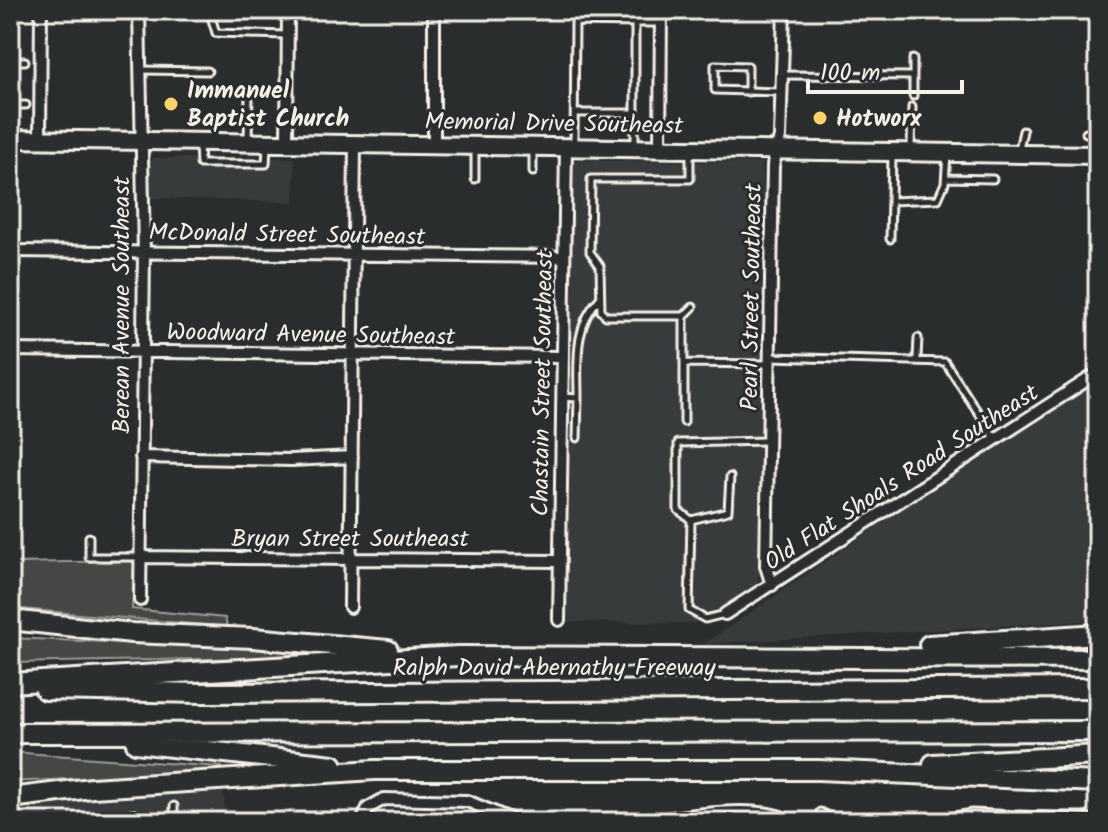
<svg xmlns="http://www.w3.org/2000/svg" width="1108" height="832" viewBox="0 0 1108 832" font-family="Kalam,sans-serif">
<rect width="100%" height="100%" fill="#2a2d2e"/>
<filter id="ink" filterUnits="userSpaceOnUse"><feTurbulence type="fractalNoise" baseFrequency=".0125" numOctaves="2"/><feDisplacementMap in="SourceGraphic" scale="16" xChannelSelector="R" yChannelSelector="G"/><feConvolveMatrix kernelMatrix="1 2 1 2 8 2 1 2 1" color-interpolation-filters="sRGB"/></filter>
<g filter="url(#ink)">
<!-- built -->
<path fill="#373a3a" d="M150,158H295L294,202L151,198Z
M574,160L763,163L759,582L697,623L566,622Z
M1098,376V620L704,644Z
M224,791L225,822H10V808L98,795Z"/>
<!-- green -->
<path fill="#444645" stroke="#9c9c96" stroke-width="2" d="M135,561L132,609L225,618L227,627L10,608V563Z
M10,638L271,649L308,652V657L10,663Z
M10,752L222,767V771L10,782Z"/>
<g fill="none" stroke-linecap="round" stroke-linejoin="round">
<defs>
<path id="service" d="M209,10L216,33L286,35
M635,23H661
M10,61H25
M141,70L208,71
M783,75L913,76
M748,92V66L715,65V90L780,92
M913,96V59
M10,105H26
M1086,133L1098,132
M248,141L249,94L255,90
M574,143L575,22L635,23V113H575
M635,144V113
M199,145L200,164H266L267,147
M911,147L912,107
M475,148V179
M1019,149L1023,131
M533,151V172
M946,178L993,179
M891,201L938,199L945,183L947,154
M890,239L892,157
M684,316H606L601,311L600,266L590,252L591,179H690V154
M771,357L945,362L995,438
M917,358L918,338
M684,363L768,364
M562,397L578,398C578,362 573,326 600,298
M684,422V316L693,307
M577,438L578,398
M691,520L678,510V443L767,441
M89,537V557H139
M725,614L705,619L689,610L691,520L728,511L730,477
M820,812L840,822
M174,822V806
M621,822C661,818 765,796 795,822
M922,822L972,813L1098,818"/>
<path id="minor" d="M139,10L144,253L140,600
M40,139L41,10
M287,143L288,10
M434,145V10
M660,148L661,10
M10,251L564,257
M10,350L563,357
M141,457L291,460L352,457
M140,557L560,561
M772,585L766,566L773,166L780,137L784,10
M350,607L355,144
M725,614L1098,373
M559,620L566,147
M133,816V822
M362,822L368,808L384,799L467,801L517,822"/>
<path id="primary" d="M10,139L1098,155"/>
<path id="motorway" d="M10,620L132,633L253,638L388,650
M929,645L1098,634
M10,683L458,656L1098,659
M45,690L202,693L1098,688
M10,733L1098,731
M136,743L333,765
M933,764L1098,755
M10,798L92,788L375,770H818L1098,782"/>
</defs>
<!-- service casing -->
<use href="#service" stroke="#f4f1e8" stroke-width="11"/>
<!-- minor casing -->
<use href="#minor" stroke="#f4f1e8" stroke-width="16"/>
<!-- primary casing -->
<use href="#primary" stroke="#f4f1e8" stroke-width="22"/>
<!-- motorway casing -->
<use href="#motorway" stroke="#f4f1e8" stroke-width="24"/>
<!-- service -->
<use href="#service" stroke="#2a2d2e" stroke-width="5"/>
<!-- minor -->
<use href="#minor" stroke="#2a2d2e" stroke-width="10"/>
<!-- primary -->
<use href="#primary" stroke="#2a2d2e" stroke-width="16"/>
<!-- motorway -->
<use href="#motorway" stroke="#2a2d2e" stroke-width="18"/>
</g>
</g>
<!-- markers -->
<g fill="#ffd166" stroke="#2a2d2e" stroke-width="3">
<circle cx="171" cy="104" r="8"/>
<circle cx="820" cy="118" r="8"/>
</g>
<g text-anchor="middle" stroke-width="6" stroke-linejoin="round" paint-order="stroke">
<!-- poi labels -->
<g font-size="24" font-weight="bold" fill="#f4f1e8" stroke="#2a2d2e" text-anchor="start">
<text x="187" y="98">Immanuel<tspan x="187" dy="28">Baptist Church</tspan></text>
<text x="836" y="126">Hotworx</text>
</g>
<!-- street labels -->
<g font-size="24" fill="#f4f1e8" stroke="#2a2d2e">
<text transform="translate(554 123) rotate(1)" y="8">Memorial Drive Southeast</text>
<text transform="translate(287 234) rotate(1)" y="8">McDonald Street Southeast</text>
<text transform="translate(751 297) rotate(-89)" y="8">Pearl Street Southeast</text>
<text transform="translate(121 305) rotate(-90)" y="8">Berean Avenue Southeast</text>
<text transform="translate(311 334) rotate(1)" y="8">Woodward Avenue Southeast</text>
<text transform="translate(542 383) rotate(-89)" y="8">Chastain Street Southeast</text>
<text transform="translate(901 477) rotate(-33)" y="8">Old Flat Shoals Road Southeast</text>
<text x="350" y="546">Bryan Street Southeast</text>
<text x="554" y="675">Ralph David Abernathy Freeway</text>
</g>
</g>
<!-- margin -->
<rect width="1108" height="832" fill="none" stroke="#2a2d2e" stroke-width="40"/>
<rect x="20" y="20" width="1068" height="792" fill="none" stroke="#f4f1e8" stroke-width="3" filter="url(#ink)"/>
<!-- scale -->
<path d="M808 80v12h154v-12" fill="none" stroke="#f4f1e8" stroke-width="4"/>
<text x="820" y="80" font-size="24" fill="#f4f1e8" stroke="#2a2d2e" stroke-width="6" paint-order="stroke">100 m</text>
</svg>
